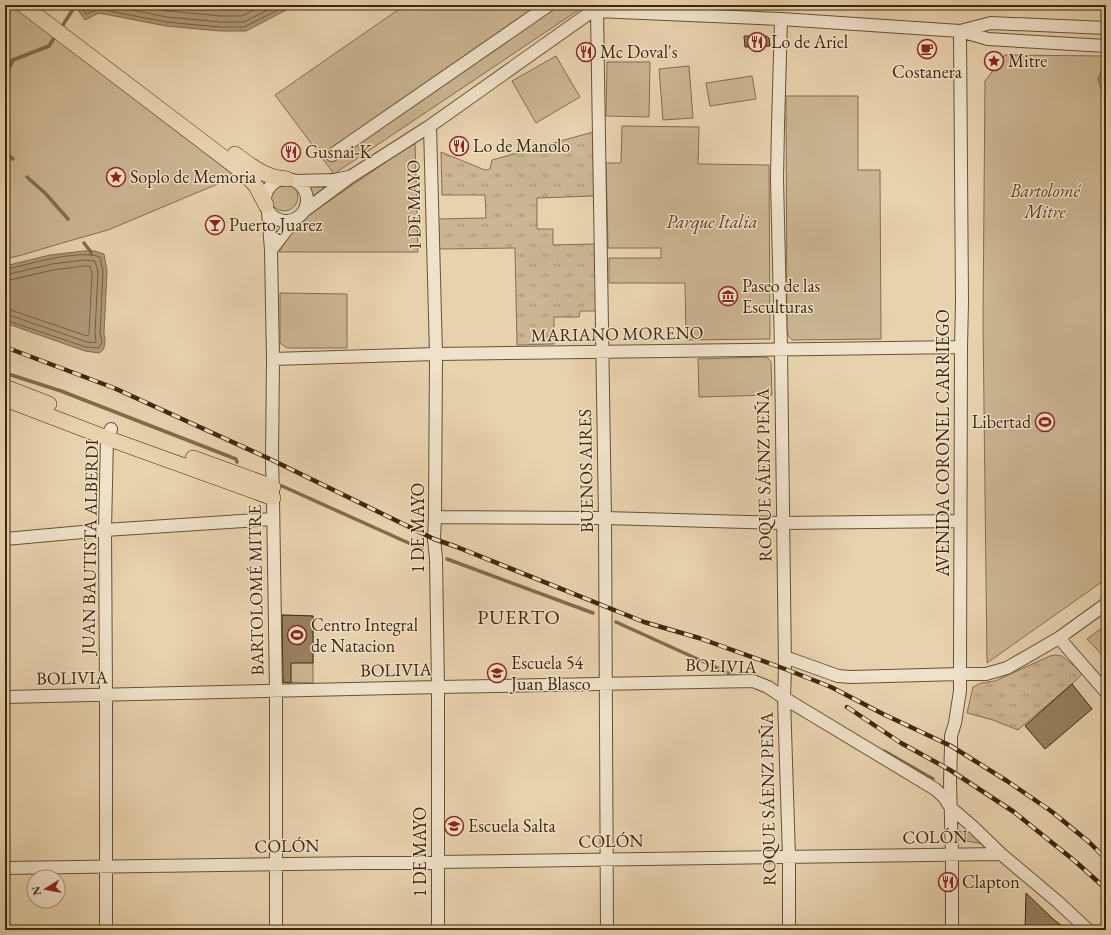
<svg xmlns="http://www.w3.org/2000/svg" width="1111" height="935" viewBox="0 0 1111 935" font-family="'EB Garamond',serif">
<defs>
<pattern id="grass-tufts" width="24" height="20" patternUnits="userSpaceOnUse"><rect width="24" height="20" fill="#cbb592"/><path d="M3 7l-1-3M5 7V3M7 7l1-3M15 17l-1-3M17 17v-4M19 17l1-3" fill="none" stroke="#a69375"/></pattern>
</defs>
<rect width="100%" height="100%" fill="#e8d2ae"/>
<filter id="stains"><feTurbulence type="fractalNoise" baseFrequency=".005" numOctaves="4"/><feColorMatrix values="0 0 0 0 .2 0 0 0 0 .09 0 0 0 0 .02 0 0 0 .5 -.17"/></filter>
<radialGradient id="worn" r=".72"><stop offset=".6" stop-color="#630" stop-opacity="0"/><stop offset="1" stop-color="#630" stop-opacity=".3"/></radialGradient>
<!-- grass -->
<path fill="url(#grass-tufts)" stroke="#846e4e" d="M593,132L594,196L537,198V229H553V245L595,244L596,311H580L579,317H554V344L517,345L515,248L438,249L437,219L486,218L485,195H442L441,152L485,170L490,169L492,160Z
M305,183L332,187L310,201L311,192Z
M1055,655L1062,656L1083,673L1072,684L1018,730L993,720L967,713L973,687L981,683L995,681L1050,656Z
M962,831L969,832L988,845L967,841L957,836V832Z"/>
<!-- green -->
<path fill="#cbb592" stroke="#846e4e" d="M5,5H11L231,173L232,178L108,230L62,243L22,255L5,259Z
M405,5H586L334,174L275,95Z
M1005,55L1106,56V579L987,663L983,321L985,81Z
M556,56L580,97L536,123L512,81Z
M607,62H650L649,117L606,116Z
M689,66L693,118L663,120L659,69Z
M752,76L756,99L710,106L706,83Z
M786,96H858V170H880L881,339L792,340L789,337L787,331Z
M622,126L699,127L698,164L769,165L770,339L686,340L685,283H609V258H661V248H608L606,163H621Z
M415,142L418,252H279L290,235L307,216Z
M270 197a14 14 0 1 1 28 0a14 14 0 1 1-28 0Z
M280,293L347,294V348H287L280,343Z
M763,357L768,358L771,362L772,395L699,397L698,359Z
M281,615L313,616V683L282,682L281,680Z
M1106,625V659L1087,639Z"/>
<!-- water -->
<path fill="#ae9876" stroke="#816b4b" d="M72,5H296L246,31H220L166,26L99,13L85,20L76,7Z
M1106,67V74L1104,78L1106,83V96L1101,89L1098,79L1101,72Z
M84,251H95L104,254L107,271L104,333C105,340 107,349 99,353L85,351L5,323V266L50,255Z"/>
<g fill="none" stroke-linecap="round" stroke-linejoin="round">
<!-- shore -->
<path stroke="#766040" stroke-width="1" d="M79,5L86,14L99,9L166,22L220,27H244L288,5
M106,5L167,17L221,22H244L277,5
M137,5L168,11L221,16H242L264,5
M5,269C10,269 15,267 20,266C40,261 81,250 100,257L103,271L100,333L102,342L99,348L86,347L5,320
M5,275L52,264L85,260L95,261L98,272L95,333L96,341L95,343L87,342L9,315H5
M5,281L53,270L85,266H90L92,272L89,334L87,336L11,310L5,309"/>
<!-- stream -->
<path stroke="#816b4b" stroke-width="3.5" d="M61,28L75,6L80,5
M5,63L49,46L56,35
M5,76L14,59
M5,152L13,159
M27,177L45,193L68,219
M84,243L91,252V254
M5,373L61,391L236,459L237,462
M282,486L422,549
M447,559L593,613
M616,622L735,676
M884,751L933,779"/>
</g>
<!-- building -->
<path fill="#96805f" stroke="#3e280a" d="M744,36H766L769,38L770,46L745,47Z
M282,615L313,616V663H291V683L283,682Z
M1072,684L1092,709L1045,749L1025,726Z
M1026,893L1052,918L1067,930H1025Z"/>
<g fill="none" stroke-linecap="round" stroke-linejoin="round">
<defs>
<path id="minor" d="M597,11L605,518L607,930
M781,19L778,126L777,179L781,349L785,669L784,698L789,857V930
M960,31L991,23L1106,28
M430,126L436,354L435,517L434,539L436,558L438,687V930
M332,155L549,5
M265 200a21 21 0 1 1 42 0a21 21 0 1 1-42 0Z
M295,181L334,180L349,177
M268,211L271,250L273,359L272,460L273,498L276,691V930
M304,211L350,177L430,126L588,14L597,11L781,19L960,31L988,39L1106,46
M271,250L295,219
M273,359L436,354L961,347
M435,517L605,518L782,523L960,521
M5,539L105,530L273,519
M1059,638L1106,692
M785,657L838,676L851,677L960,674H986L1007,668L1059,638L1106,604
M5,697L438,687L753,681L768,687L784,698L935,789L944,797L951,808L972,826L1001,854L1058,902L1088,930
M5,868L1001,854
M106,930V695L105,530L107,438L111,429
M952,930V855L950,782L951,746V736L955,723L960,691V674L961,347L962,302L960,31"/>
<path id="major" d="M23,5L244,173L256,186L266,205
M235,154C246,162 258,172 271,176C276,178 282,178 287,179
M5,387L49,404
M5,399L107,438L273,498
M193,458L273,487"/>
</defs>
<!-- minor casing -->
<use href="#minor" stroke="#685233" stroke-width="14"/>
<!-- major casing -->
<use href="#major" stroke="#3e280a" stroke-width="16"/>
<!-- minor -->
<use href="#minor" stroke="#f0e2ca" stroke-width="12"/>
<!-- major -->
<use href="#major" stroke="#e8d2ae" stroke-width="15"/>
<defs>
<path id="rail" d="M5,347L114,388L272,460L434,539L457,547L644,622L699,638L785,669L831,687L883,714L951,746L1007,781L1051,811L1089,842L1106,859
M847,707L901,743L950,770L1014,812L1076,862L1106,889"/>
</defs>
<!-- rail casing -->
<use href="#rail" stroke="#3e280a" stroke-width="4.5"/>
<!-- rail -->
<use href="#rail" stroke="#f0e2ca" stroke-width="3" stroke-dasharray="9" stroke-linecap="butt"/>
</g>
<!-- icons -->
<defs>
<symbol id="restaurant-ring" viewBox="-11 -11 22 22"><circle r="9.5" fill="#f0e2ca" stroke="#8f2418" stroke-width="1.5"/><path d="M-5-6h1v4h1v-4h1v4h1v-4h1v5L-1.5 .5V6h-2V.5L-5-1ZM5-6V6H3V1.5H1.5Q1.5-4 5-6Z" fill="#8f2418"/></symbol>
<symbol id="cafe-ring" viewBox="-11 -11 22 22"><circle r="9.5" fill="#f0e2ca" stroke="#8f2418" stroke-width="1.5"/><path d="M-5.5-4.5H6V0H3Q3 3.5 0 3.5H-2.5Q-5.5 3.5-5.5 0ZM3-3.2v2h1.7v-2ZM-6 4.5H4V6H-6Z" fill="#8f2418"/></symbol>
<symbol id="sight-ring" viewBox="-11 -11 22 22"><circle r="9.5" fill="#f0e2ca" stroke="#8f2418" stroke-width="1.5"/><path d="M0-6L1.8-2.2L6-1.7L2.9 1.2L3.7 5.4L0 3.3L-3.7 5.4L-2.9 1.2L-6-1.7L-1.8-2.2Z" fill="#8f2418"/></symbol>
<symbol id="bar-ring" viewBox="-11 -11 22 22"><circle r="9.5" fill="#f0e2ca" stroke="#8f2418" stroke-width="1.5"/><path d="M-6-5H6L.8 .8V4.5H3.5V6h-7V4.5H-.8V.8Z" fill="#8f2418"/></symbol>
<symbol id="museum-ring" viewBox="-11 -11 22 22"><circle r="9.5" fill="#f0e2ca" stroke="#8f2418" stroke-width="1.5"/><path d="M0-6L6-3V-2H-6V-3ZM-5-1h2V3h-2ZM-1-1h2V3h-2ZM3-1h2V3H3ZM-6 4H6V6H-6Z" fill="#8f2418"/></symbol>
<symbol id="stadium-ring" viewBox="-11 -11 22 22"><circle r="9.5" fill="#f0e2ca" stroke="#8f2418" stroke-width="1.5"/><path d="M0-5a6.5 5 0 1 0 0 10a6.5 5 0 1 0 0-10ZM-3.5-1.8h7v3.6h-7Z" fill="#8f2418"/></symbol>
<symbol id="school-ring" viewBox="-11 -11 22 22"><circle r="9.5" fill="#f0e2ca" stroke="#8f2418" stroke-width="1.5"/><path d="M0-5L7-2L0 1L-7-2ZM-4 1L0 2.5L4 1V4Q0 6-4 4Z" fill="#8f2418"/></symbol>
</defs>
<g fill-rule="evenodd">
<use href="#restaurant-ring" x="746" y="31" width="22" height="22"/>
<use href="#cafe-ring" x="916" y="38" width="22" height="22"/>
<use href="#restaurant-ring" x="575" y="41" width="22" height="22"/>
<use href="#sight-ring" x="983" y="50" width="22" height="22"/>
<use href="#restaurant-ring" x="448" y="135" width="22" height="22"/>
<use href="#restaurant-ring" x="280" y="141" width="22" height="22"/>
<use href="#sight-ring" x="105" y="166" width="22" height="22"/>
<use href="#bar-ring" x="204" y="214" width="22" height="22"/>
<use href="#museum-ring" x="717" y="285" width="22" height="22"/>
<use href="#stadium-ring" x="1034" y="411" width="22" height="22"/>
<use href="#stadium-ring" x="286" y="624" width="22" height="22"/>
<use href="#school-ring" x="486" y="662" width="22" height="22"/>
<use href="#school-ring" x="443" y="815" width="22" height="22"/>
<use href="#restaurant-ring" x="937" y="871" width="22" height="22"/>
</g>
<g text-anchor="middle" stroke-width="3" stroke-linejoin="round" paint-order="stroke">
<!-- poi labels -->
<g font-size="18" fill="#3e280a" stroke="#f0e2ca" text-anchor="start">
<text x="771" y="48">Lo de Ariel</text>
<text x="600" y="58">Mc Doval's</text>
<text x="1008" y="67">Mitre</text>
<text x="927" y="78" text-anchor="middle">Costanera</text>
<text x="473" y="152">Lo de Manolo</text>
<text x="305" y="158">Gusnai-K</text>
<text x="130" y="183">Soplo de Memoria</text>
<text x="229" y="231">Puerto Juarez</text>
<text x="742" y="292">Paseo de las<tspan x="742" dy="21">Esculturas</tspan></text>
<text x="1031" y="428" text-anchor="end">Libertad</text>
<text x="311" y="631">Centro Integral<tspan x="311" dy="21">de Natacion</tspan></text>
<text x="511" y="669">Escuela 54<tspan x="511" dy="21">Juan Blasco</tspan></text>
<text x="468" y="832">Escuela Salta</text>
<text x="962" y="888">Clapton</text>
</g>
<!-- park labels -->
<g font-size="18" font-style="italic" fill="#5a4425" stroke="#f0e2ca">
<text x="1045" y="197">Bartolomé<tspan x="1045" dy="21">Mitre</tspan></text>
<text x="712" y="228">Parque Italia</text>
</g>
<!-- street labels -->
<g font-size="18" fill="#3e280a" stroke="#f0e2ca">
<text transform="translate(414 205) rotate(-91)" y="6">1 DE MAYO</text>
<text transform="translate(617 334) rotate(-1)" y="6">MARIANO MORENO</text>
<text transform="translate(943 443) rotate(-90)" y="6">AVENIDA CORONEL CARRIEGO</text>
<text transform="translate(586 471) rotate(-91)" y="6">BUENOS AIRES</text>
<text transform="translate(764 475) rotate(-91)" y="6">ROQUE SÁENZ PEÑA</text>
<text transform="translate(418 528) rotate(-90)" y="6">1 DE MAYO</text>
<text transform="translate(90 547) rotate(-89)" y="6">JUAN BAUTISTA ALBERDI</text>
<text transform="translate(256 590) rotate(-91)" y="6">BARTOLOMÉ MITRE</text>
<text transform="translate(721 666) rotate(2)" y="6">BOLIVIA</text>
<text transform="translate(396 670) rotate(-1)" y="6">BOLIVIA</text>
<text transform="translate(72 678) rotate(-1)" y="6">BOLIVIA</text>
<text transform="translate(768 799) rotate(-91)" y="6">ROQUE SÁENZ PEÑA</text>
<text transform="translate(935 837) rotate(-1)" y="6">COLÓN</text>
<text transform="translate(611 841) rotate(-1)" y="6">COLÓN</text>
<text transform="translate(287 846) rotate(-1)" y="6">COLÓN</text>
<text transform="translate(420 852) rotate(-90)" y="6">1 DE MAYO</text>
</g>
<!-- quarter labels -->
<g font-size="20" letter-spacing="1" fill="#3e280a" stroke="#f0e2ca">
<text x="519" y="624">PUERTO</text>
</g>
</g>
<!-- margin -->
<rect width="1111" height="935" fill="none" stroke="#e8d2ae" stroke-width="20"/>
<rect x="6" y="6" width="1099" height="923" fill="none" stroke="#3e280a" stroke-width="2"/>
<rect x="10" y="10" width="1091" height="915" fill="none" stroke="#3e280a"/>
<!-- north arrow -->
<g transform="translate(46 889) rotate(259)"><circle r="19" fill="#f0e2ca" stroke="#a9987d"/>
<path d="M0-3L7 15L0 10L-7 15Z" fill="#8f2418"/>
<text y="-6" font-size="11" font-weight="bold" text-anchor="middle" fill="#3e280a">N</text>
</g>
<rect width="100%" height="100%" filter="url(#stains)"/>
<rect width="100%" height="100%" fill="url(#worn)"/>
</svg>
